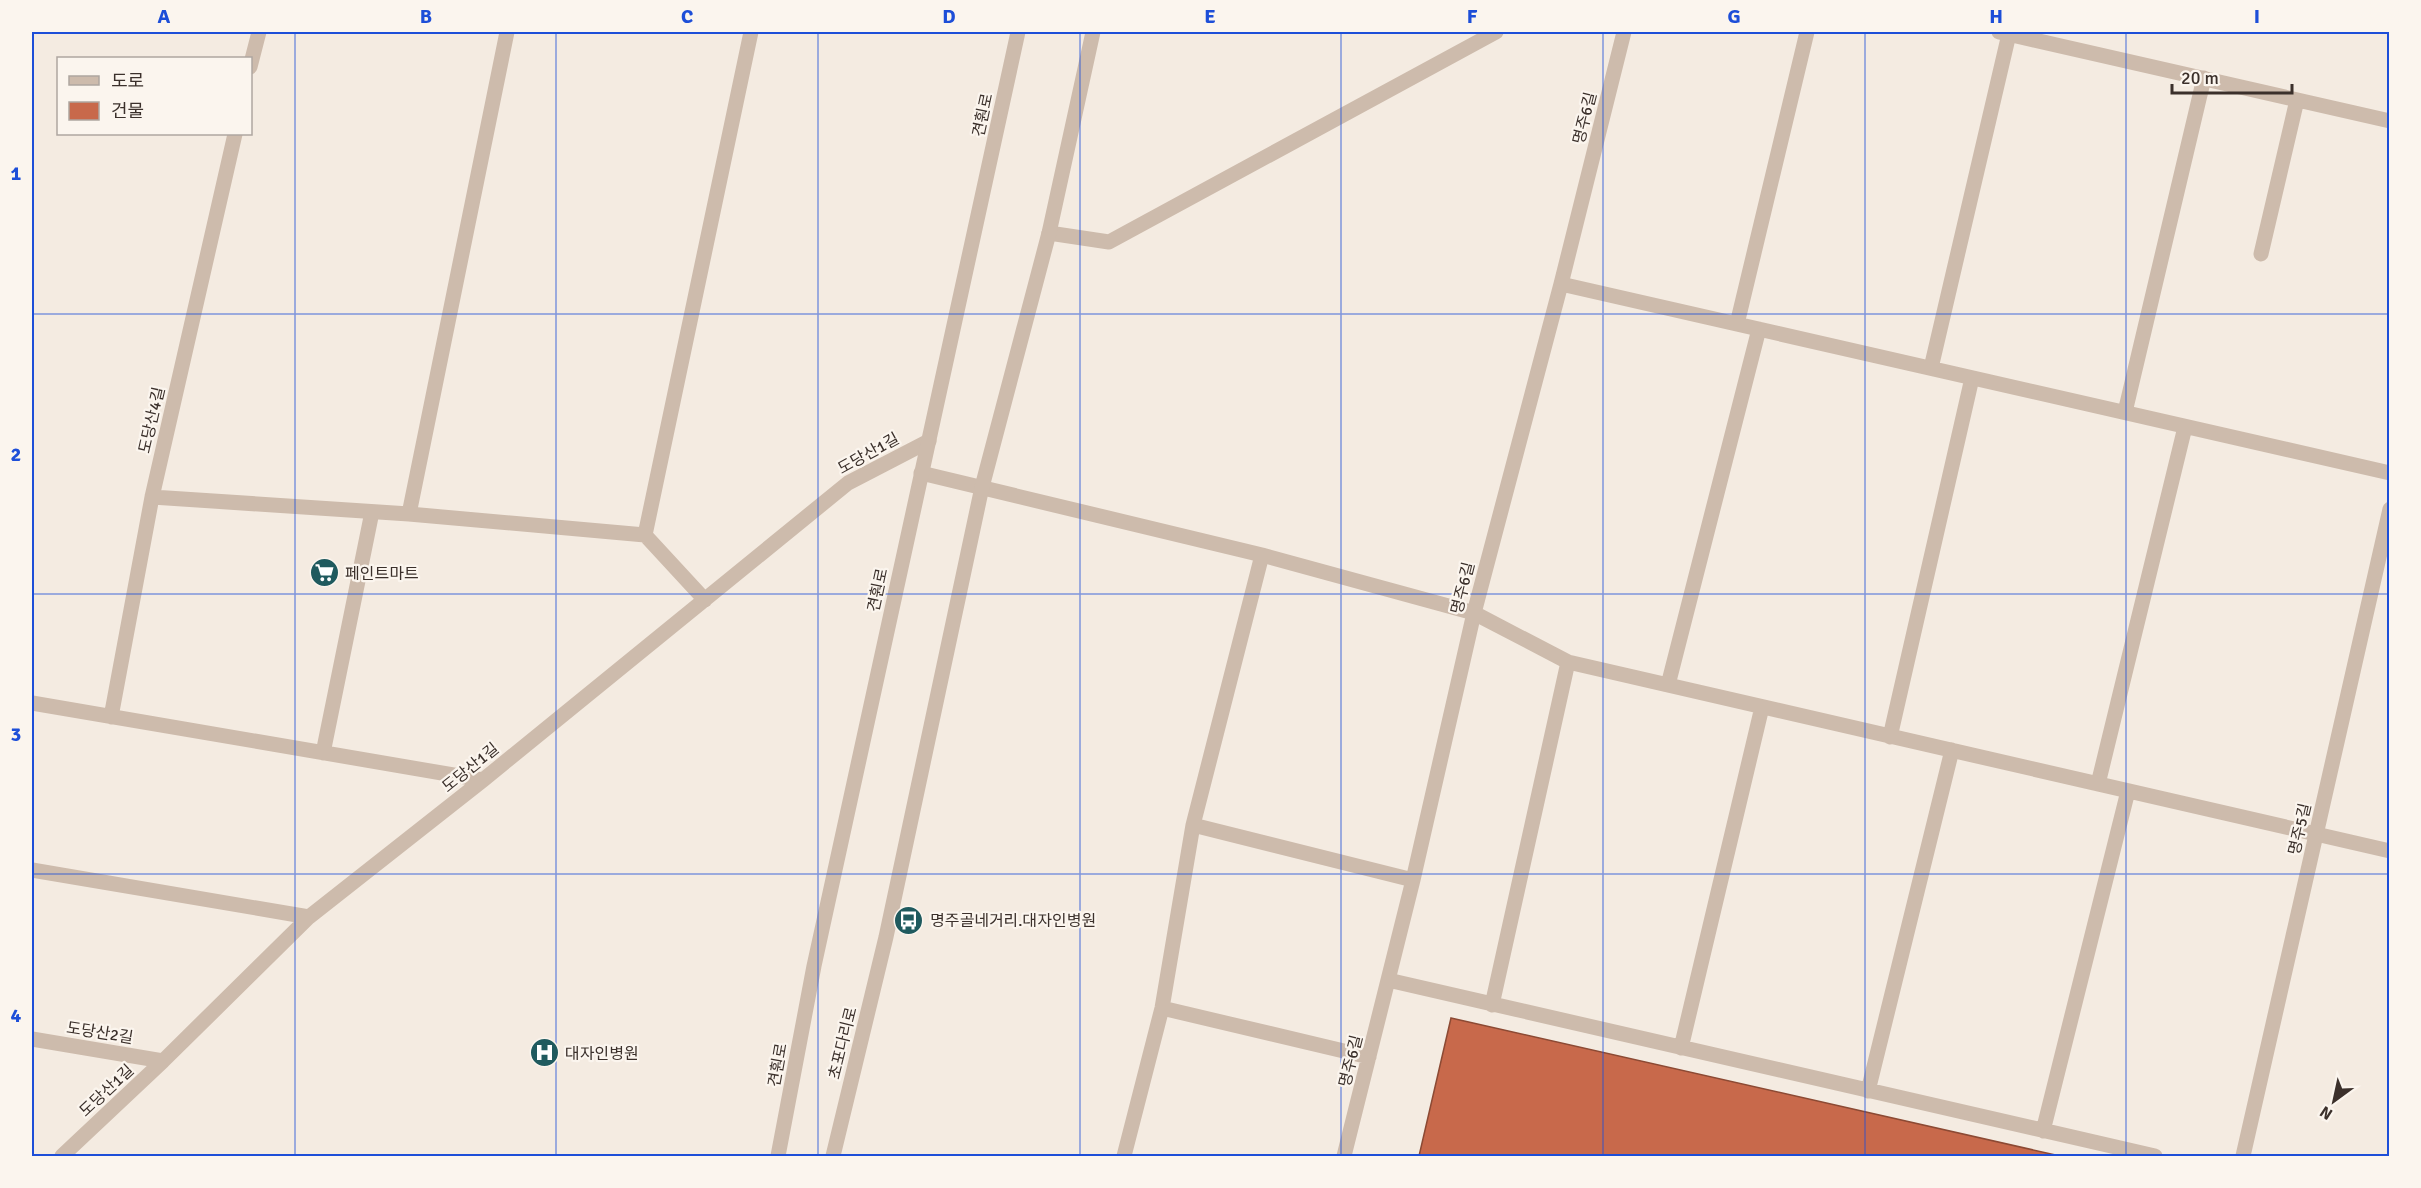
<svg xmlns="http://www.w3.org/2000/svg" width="2421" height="1188" viewBox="0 0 2421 1188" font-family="Signika,'Noto Sans KR',sans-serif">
<rect width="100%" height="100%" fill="#f4ebe1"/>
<!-- building -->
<path fill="#c8694b" stroke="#8c4a34" stroke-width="1.5" d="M1451,1018L2060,1156H1419Z"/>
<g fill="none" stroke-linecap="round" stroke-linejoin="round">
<!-- minor -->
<path stroke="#cdbbac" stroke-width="15" d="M1999,32L2390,121
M250,67L259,32
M1049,233L1109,242L1496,32
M2261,254L2297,100
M1561,284L2390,473
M1737,324L1807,32
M1931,368L2009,34
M2125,412L2204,78
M921,473L1262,555L1474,613L1568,662L2390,851
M152,497L409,514L645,535L751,32
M409,514L507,32
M645,535L705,600
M1668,685L1759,329
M32,703L483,780
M111,717L152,497L235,134
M1890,737L1972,378
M323,753L372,512
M2098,784L2185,427
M1193,825L1413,880
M32,870L309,917
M1388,980L2155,1156
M1492,1005L1568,662
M1162,1008L1369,1057
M32,1039L163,1061
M1681,1048L1762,707
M1868,1091L1952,750
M2043,1131L2128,791
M62,1156L163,1061L309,917L483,780L848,483L929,441
M1124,1156L1162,1008L1193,825L1262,555
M1344,1156L1413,880L1474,613L1561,284L1624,32
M2243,1156L2390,509"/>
<!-- tertiary -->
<path stroke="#cdbbac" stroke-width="15" d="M778,1156L814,966L1018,32
M833,1156L886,937L982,487L1049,233L1093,32"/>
</g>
<!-- grid -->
<path fill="none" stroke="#1d4ed8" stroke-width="1.5" stroke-opacity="0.55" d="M295,32V1156M556,32V1156M818,32V1156M1080,32V1156M1341,32V1156M1603,32V1156M1865,32V1156M2126,32V1156M32,314H2390M32,594H2390M32,874H2390"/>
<!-- icons -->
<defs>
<symbol id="supermarket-disc" viewBox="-11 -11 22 22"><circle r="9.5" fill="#1f5a5e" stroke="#fbf5ee"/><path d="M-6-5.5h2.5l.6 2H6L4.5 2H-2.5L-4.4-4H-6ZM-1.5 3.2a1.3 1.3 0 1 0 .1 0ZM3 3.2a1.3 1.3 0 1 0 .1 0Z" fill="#fff"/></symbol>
<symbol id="bus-disc" viewBox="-11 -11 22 22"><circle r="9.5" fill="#1f5a5e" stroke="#fbf5ee"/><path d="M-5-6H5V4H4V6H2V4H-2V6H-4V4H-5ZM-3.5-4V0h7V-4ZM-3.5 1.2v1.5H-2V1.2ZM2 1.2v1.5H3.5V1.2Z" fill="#fff"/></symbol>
<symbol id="hospital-disc" viewBox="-11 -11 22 22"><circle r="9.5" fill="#1f5a5e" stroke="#fbf5ee"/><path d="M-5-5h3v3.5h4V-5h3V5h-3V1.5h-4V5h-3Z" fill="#fff"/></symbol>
</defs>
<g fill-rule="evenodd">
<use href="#supermarket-disc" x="308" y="556" width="33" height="33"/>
<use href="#bus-disc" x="892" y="904" width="33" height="33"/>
<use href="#hospital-disc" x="528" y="1036" width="33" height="33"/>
</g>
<g text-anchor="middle" stroke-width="4.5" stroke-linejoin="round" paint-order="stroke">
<!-- street labels -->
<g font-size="16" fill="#3b302b" stroke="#fbf5ee">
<text transform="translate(982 115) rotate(-78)" y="6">견훤로</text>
<text transform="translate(1584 118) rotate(-76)" y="6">명주6길</text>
<text transform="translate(151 420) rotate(-77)" y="6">도당산4길</text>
<text transform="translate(868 453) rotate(-29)" y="6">도당산1길</text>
<text transform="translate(1462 588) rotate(-76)" y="6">명주6길</text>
<text transform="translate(877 590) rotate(-78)" y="6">견훤로</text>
<text transform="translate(470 767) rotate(-39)" y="6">도당산1길</text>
<text transform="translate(2299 829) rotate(-77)" y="6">명주5길</text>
<text transform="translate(100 1032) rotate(9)" y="6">도당산2길</text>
<text transform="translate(842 1043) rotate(-76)" y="6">초포다리로</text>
<text transform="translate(1350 1061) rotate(-76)" y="6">명주6길</text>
<text transform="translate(777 1065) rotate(-80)" y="6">견훤로</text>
<text transform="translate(106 1090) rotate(-43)" y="6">도당산1길</text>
</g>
<!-- poi labels -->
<g font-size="16" fill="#3b302b" stroke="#fbf5ee" text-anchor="start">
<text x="345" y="579">페인트마트</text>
<text x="930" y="926">명주골네거리.대자인병원</text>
<text x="565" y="1059">대자인병원</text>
</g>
</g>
<!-- border -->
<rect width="2421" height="1188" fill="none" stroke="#fbf5ee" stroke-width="66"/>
<!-- legend -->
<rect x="57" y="57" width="195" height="78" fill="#fbf5ee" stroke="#aea6a0" stroke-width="1.5"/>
<rect x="69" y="76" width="30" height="9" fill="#cdbbac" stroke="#aea6a0" stroke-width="1.5"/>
<text x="111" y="87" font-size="18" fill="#3b302b">도로</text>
<rect x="69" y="102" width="30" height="18" fill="#c8694b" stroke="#aea6a0" stroke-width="1.5"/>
<text x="111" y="117" font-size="18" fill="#3b302b">건물</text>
<!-- north arrow -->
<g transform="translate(2334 1101) rotate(213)" stroke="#fbf5ee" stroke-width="4.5" paint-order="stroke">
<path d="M0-4.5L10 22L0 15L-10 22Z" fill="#3b302b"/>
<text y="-9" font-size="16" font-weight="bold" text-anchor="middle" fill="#3b302b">N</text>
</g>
<!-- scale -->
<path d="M2172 84v9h120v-9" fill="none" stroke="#3b302b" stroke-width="3"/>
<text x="2181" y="84" font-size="18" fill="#3b302b" stroke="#fbf5ee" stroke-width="4.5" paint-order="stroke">20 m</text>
<rect x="33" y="33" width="2355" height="1122" fill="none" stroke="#1d4ed8" stroke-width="2"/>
<g font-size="20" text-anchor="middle" font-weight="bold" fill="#1d4ed8">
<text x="164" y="23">A</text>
<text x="426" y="23">B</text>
<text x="687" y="23">C</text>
<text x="949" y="23">D</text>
<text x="1210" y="23">E</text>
<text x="1472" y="23">F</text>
<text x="1734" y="23">G</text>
<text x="1996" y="23">H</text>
<text x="2257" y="23">I</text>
<text x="16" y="180">1</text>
<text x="16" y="461">2</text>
<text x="16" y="741">3</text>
<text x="16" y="1022">4</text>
</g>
</svg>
